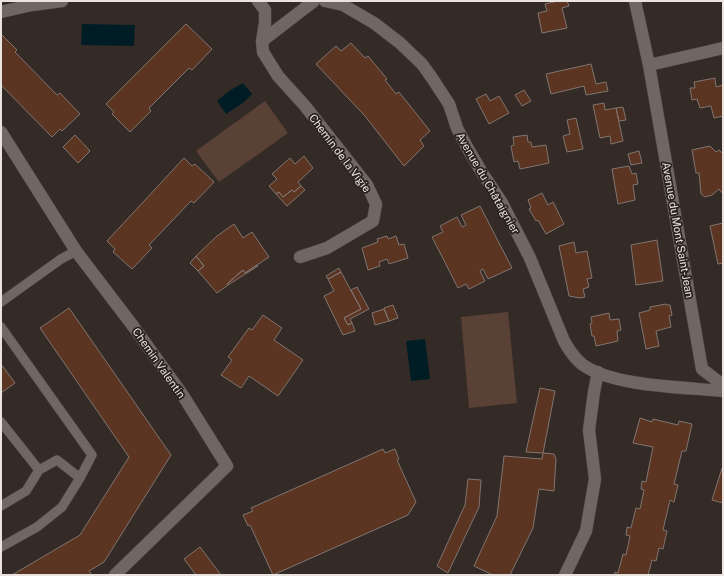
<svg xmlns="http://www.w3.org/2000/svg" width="724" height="576" viewBox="0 0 724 576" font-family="'Public Sans',sans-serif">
<rect width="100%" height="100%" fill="#342b27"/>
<!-- green -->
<path fill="#594136" d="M265,101L288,133L219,182L196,151Z
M508,312L517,403L469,408L461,317Z"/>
<!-- water -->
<path fill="#001d25" d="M82,24L135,25L134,46L81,45Z
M243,83L252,94L243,103L226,114L217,101L229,91Z
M425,339L430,379L411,381L406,341Z"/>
<!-- building -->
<path fill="#5b3422" stroke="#807570" d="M558,1H567L569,6L562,8L567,28L542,33L538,13L547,11L545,4Z
M186,24L212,49L192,70L189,68L149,108L151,111L130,132L112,114L114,112L106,104Z
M1,34L17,50L15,52L57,95L60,93L80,114L62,131L60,129L52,137L1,85Z
M351,43L365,58L368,56L387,79L385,80L396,94L399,92L430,131L420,140L424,146L404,166L365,116L316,64L336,46L341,51Z
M591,64L596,84L606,82L608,91L586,95L584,86L551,94L546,74Z
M715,78L716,87L723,85V116L714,118L711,106L700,108L697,99L692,100L690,88H695L694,82Z
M524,90L531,101L522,106L515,95Z
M486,94L490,101L499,96L509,113L489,124L476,99Z
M604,103L605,110L616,108L623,141L611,144L610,136L600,138L593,105Z
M623,107L626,120L619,121L616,108Z
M576,118L583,149L567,152L563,136L570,134L567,120Z
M75,135L90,151L78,163L63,147Z
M527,135L528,142H531L532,147L546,145L549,163L520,169L518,161L514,162L511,146L514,145L513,137Z
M710,146L716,152L719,150L723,154V194L719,189L712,195L705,197L701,194L699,173H696L692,150Z
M639,151L642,163L631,165L628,154Z
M304,156L313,168L298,182L301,186L294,192L292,190L283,197L279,192L276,194L269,186L277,179L272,174L290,158L295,164Z
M184,158L192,166L195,164L214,182L194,203L191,201L149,245L152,248L132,269L113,252L115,249L107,241Z
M629,166L632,174L636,173L638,184L633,185L635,200L618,204L612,169Z
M301,186L305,190L287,206L276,194L279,192L283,197L292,190L294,192Z
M542,193L548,205L553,202L564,224L546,234L538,220L536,221L529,209L531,208L528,200Z
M480,206L512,268L488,279L483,269L480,271L485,281L469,289L466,284L458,288L432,237L443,232L440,226L457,217L462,227L466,225L461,215Z
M723,223V263L718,264L710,226Z
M234,224L243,238L252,232L269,257L245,273L243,270L227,284L228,285L217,293L198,271L204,266L196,256L217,236Z
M387,236L388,239L396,236L399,245L404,244L408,258L389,264L387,259L379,262L380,266L368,270L362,248L378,242L377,239Z
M657,240L663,281L636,285L631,245Z
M574,242L576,253L587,251L592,278L587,279L589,287L583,289L585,297L580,298L569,296L559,246Z
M196,256L204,266L198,271L190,263Z
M257,265L258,266L228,285L227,284L243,270L245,273Z
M339,268L341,272L328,279L326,276Z
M341,272L361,309L344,318L348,325L352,323L355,331L343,335L324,296L334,291L328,279Z
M357,287L369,309L350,319L352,323L348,325L344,318L361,309L351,290Z
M666,304L667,305H670L672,315L669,316L671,327L656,331L659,346L646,349L639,313L650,310V307Z
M393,305L398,318L389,321L384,308Z
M69,308L171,455L104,562L89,571L92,575H12L80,535L129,457L40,328Z
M384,309L389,321L375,325L372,313Z
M609,313L610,320L619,319L621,330L617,331L618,341L596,346L594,336H592L590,324L592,323L591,317Z
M263,315L282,328L274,340L303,360L278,396L249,376L241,388L221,375L232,360L228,357L249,328L252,330Z
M1,364L15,383L1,393Z
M540,388L555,391L543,453L526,452Z
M640,418L652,422L653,419L678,425L679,421L692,424L686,451H682L674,484L678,485L674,502L670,500L663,530L667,531L663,549L659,548L656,561L652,560L648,575H614L615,572L618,573L623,554L626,555L630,536L626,535L627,527L631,528L636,508L640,509L644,490L641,489L642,481L646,482L653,447L633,443Z
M383,449L385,453L395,449L399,459L397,460L416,502L408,515L273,575L250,525L248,526L243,515L253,511L251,508Z
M543,453L554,454L556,459L554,491L539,489L533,528L510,575H493L474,566L497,516L504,456L542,459Z
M722,468L723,469V503L712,500Z
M468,479L481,480L479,507L448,573L437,566L465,505Z
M200,547L221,575H196L184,559Z"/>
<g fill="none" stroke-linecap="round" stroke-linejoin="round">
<defs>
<path id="service" d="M1,302L61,259L76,251
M1,327L92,455L80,478L62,507L37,527L1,547
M1,422L39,470L26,491L1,506
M39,470L57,460L80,478"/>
<path id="minor" d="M258,1L265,10V23L262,41L263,52L278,76L305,106L367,185L376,204L373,221L327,248L300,257
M635,1L649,65L702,369L723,385
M262,41L314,1
M649,65L723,48
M1,132L76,251L133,326L182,394L227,466L115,575
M565,575L586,531L595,479L589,430L594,392L598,372"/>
<path id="tertiary" d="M325,1L343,5L374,23L400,43L422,64L432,78L449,104L457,128L467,147L481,171L502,203L530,258L564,341C569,350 575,359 583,365C615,387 684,387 723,391
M1,12L32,5L62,1"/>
</defs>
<!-- service casing -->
<use href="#service" stroke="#524a46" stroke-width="10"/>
<!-- minor casing -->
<use href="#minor" stroke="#524a46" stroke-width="13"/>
<!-- tertiary casing -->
<use href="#tertiary" stroke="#524a46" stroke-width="13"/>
<!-- service -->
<use href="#service" stroke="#716762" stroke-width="9"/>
<!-- minor -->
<use href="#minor" stroke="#716762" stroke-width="12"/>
<!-- tertiary -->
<use href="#tertiary" stroke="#716762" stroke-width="12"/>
</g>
<g text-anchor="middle" stroke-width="3.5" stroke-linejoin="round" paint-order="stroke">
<!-- street labels -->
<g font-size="11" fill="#eae4e1" stroke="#2a221e">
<text transform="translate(340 153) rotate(53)" y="4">Chemin de la Vigie</text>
<text transform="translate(488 183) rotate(60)" y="4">Avenue du Châtaignier</text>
<text transform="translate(678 230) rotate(80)" y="4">Avenue du Mont Saint-Jean</text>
<text transform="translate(159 363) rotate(55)" y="4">Chemin Valentin</text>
</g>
</g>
<!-- border -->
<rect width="724" height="576" fill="none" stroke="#eae4e1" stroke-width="4"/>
</svg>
